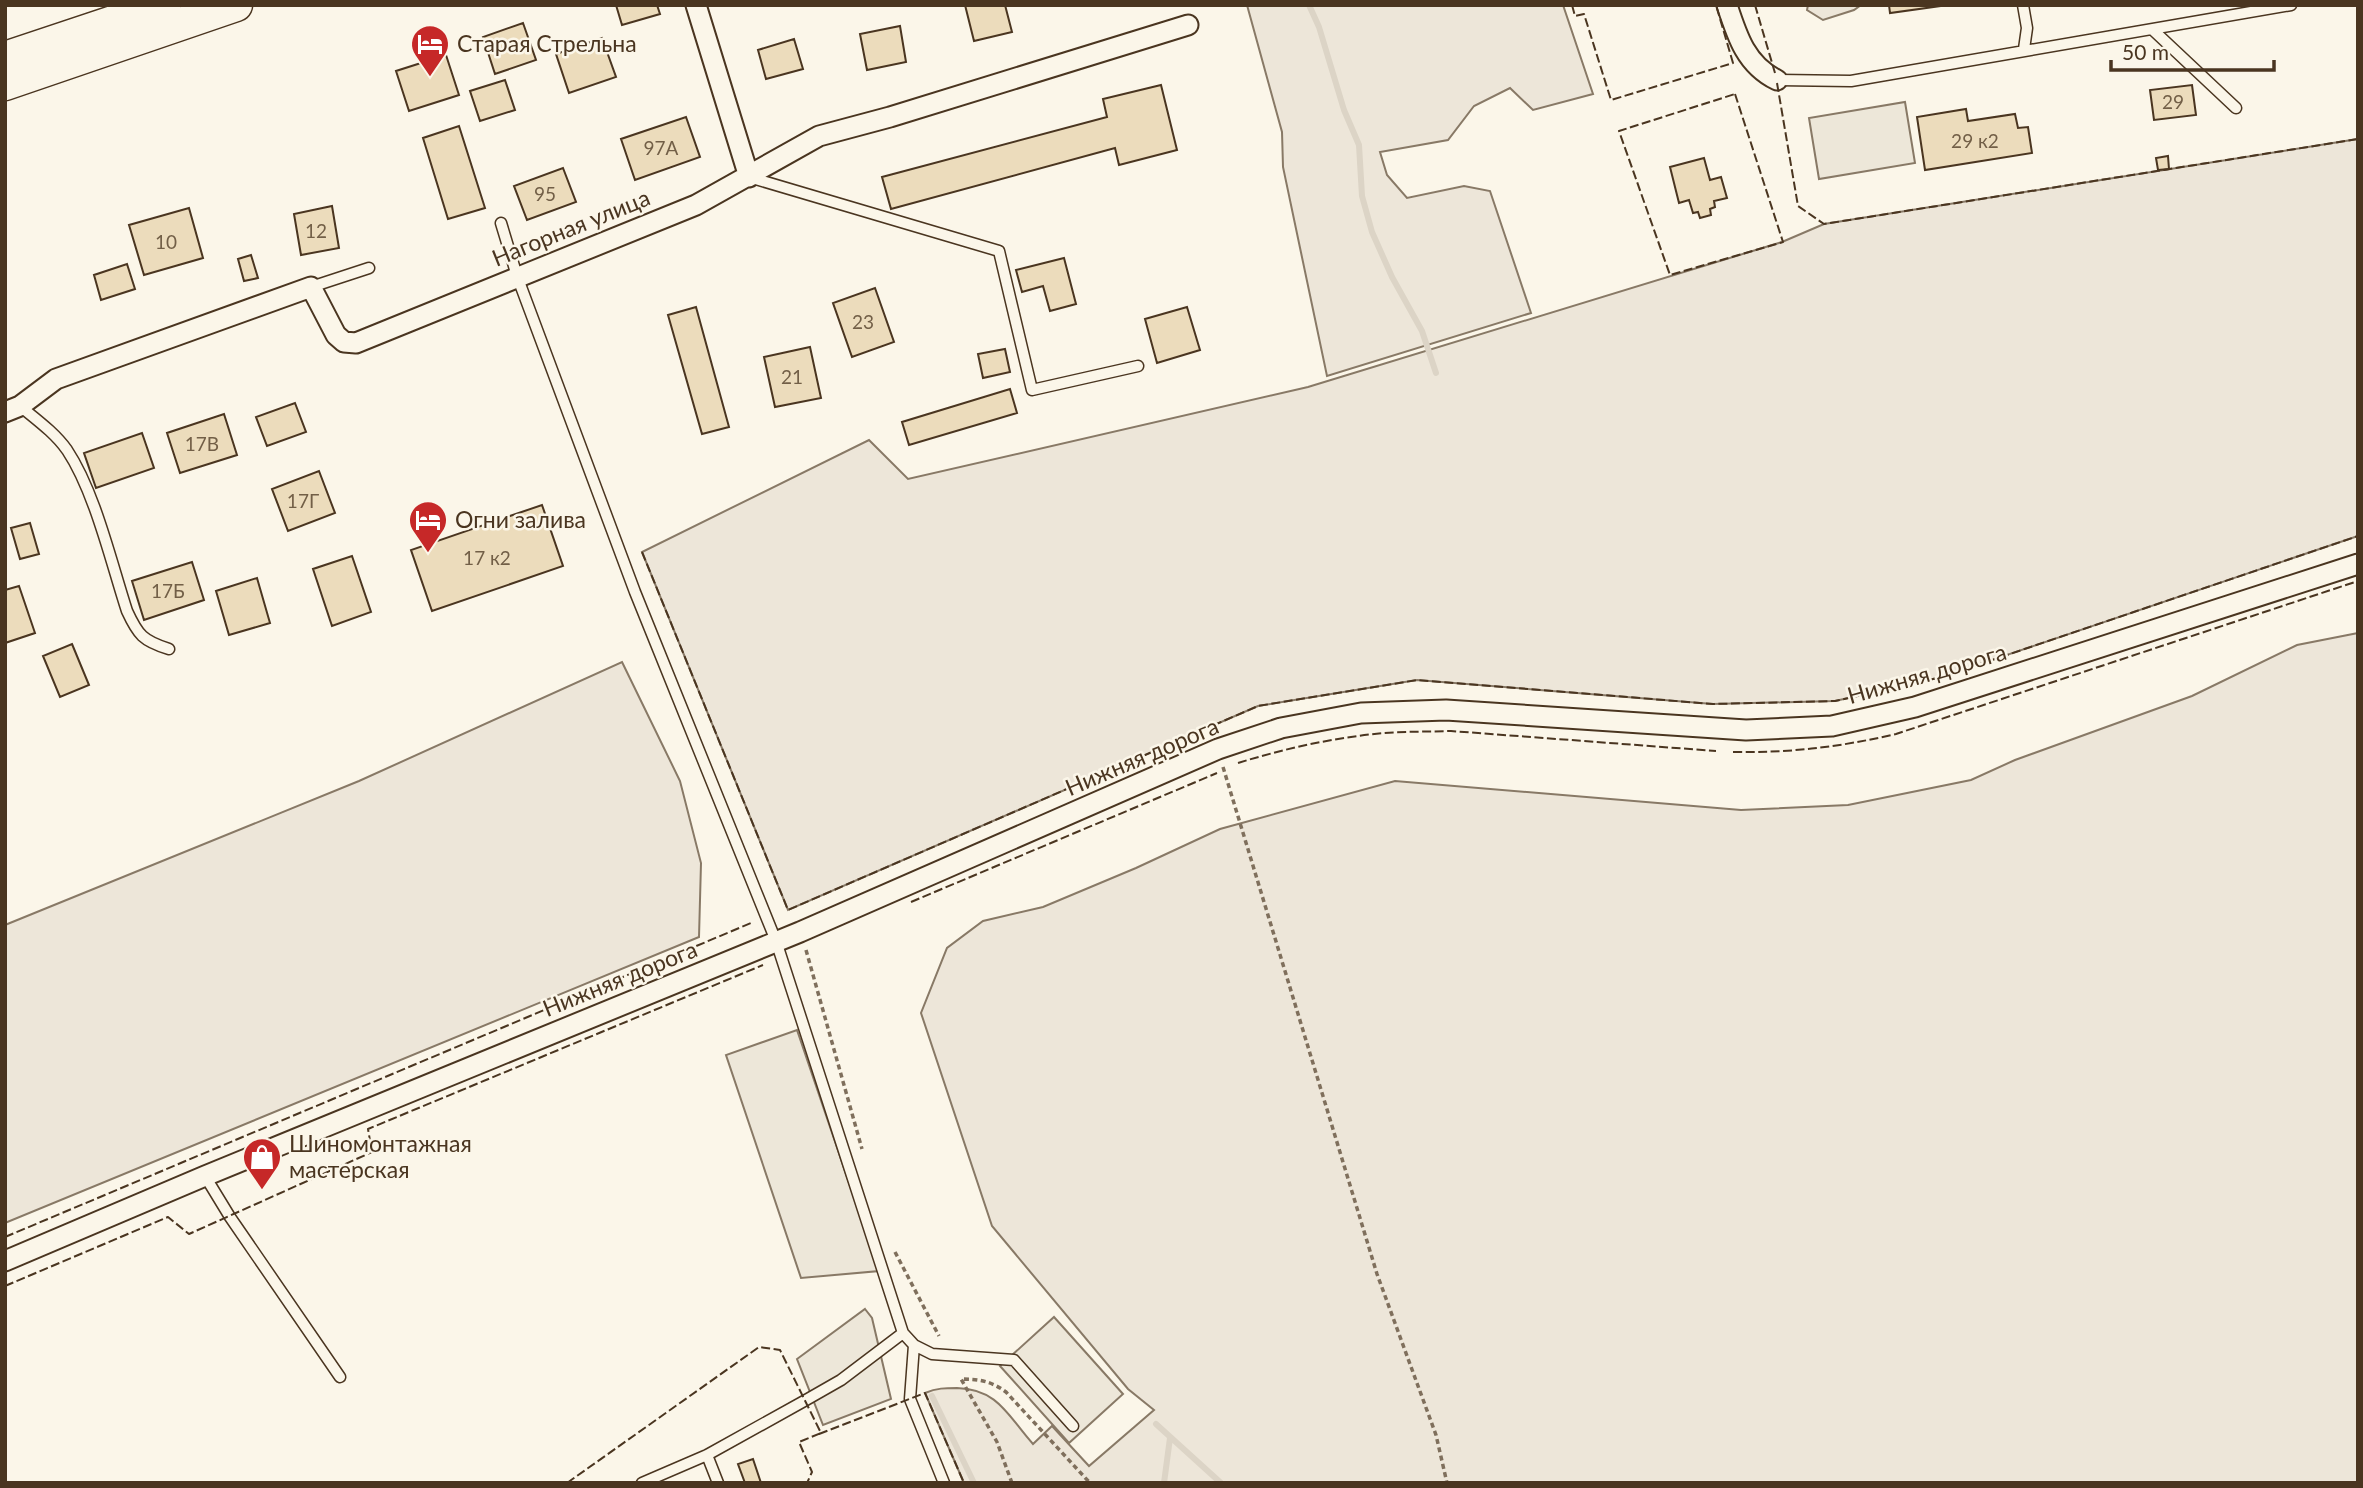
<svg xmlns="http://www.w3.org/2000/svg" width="2363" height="1488" viewBox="0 0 2363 1488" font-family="Lato,sans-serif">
<rect width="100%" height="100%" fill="#fbf6e9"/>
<!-- green -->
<path fill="#ede6d9" stroke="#887966" stroke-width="2" d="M1247,5H1563L1593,94L1533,110L1510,88L1474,106L1448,140L1380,152L1387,175L1407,198L1464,186L1490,191L1531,313L1327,376L1283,167L1282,132Z
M1808,5H1861L1854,10L1823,20L1807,10Z
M2358,139V536L1942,677L1835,701L1713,704L1417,680L1258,706L788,910L642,552L869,440L908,479L1308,387L1782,242L1824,224Z
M2358,633V1483H964L925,1393C937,1388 945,1388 957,1388C998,1389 1008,1416 1033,1444L1052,1426L1089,1466L1154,1410L1128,1389L992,1226L921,1013L947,948L983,921L1043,907L1136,868L1220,829L1395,781L1741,810L1848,805L1971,780L2015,760L2192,696L2297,645Z
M622,662L680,781L701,863L699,937L5,1223V925L359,781Z"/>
<!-- parking -->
<path fill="#ede7d9" stroke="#887966" stroke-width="2" d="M1905,102L1915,163L1819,179L1809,118Z
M797,1030L879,1271L801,1278L726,1055Z
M865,1309L872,1318L891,1399L823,1425L797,1359Z
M1054,1317L1123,1394L1069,1443L1000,1366Z"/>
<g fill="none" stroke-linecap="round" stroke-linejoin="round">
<!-- stream -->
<path stroke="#dcd4c6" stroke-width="6" d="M1309,5L1319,27L1344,110L1359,145L1362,196L1372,232L1392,277L1422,331L1436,373
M932,1396L974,1483
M1156,1424L1221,1483
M1164,1483L1170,1438"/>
</g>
<!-- building -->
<path fill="#ecdcbc" stroke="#4a3520" stroke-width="2" d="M616,5H657L660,14L622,25Z
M965,5H1005L1012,32L974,41Z
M1889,5H1948L1890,13Z
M523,23L536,60L495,74L483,37Z
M900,26L906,62L867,70L860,34Z
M602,38L616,77L569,93L556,54Z
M794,39L803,69L766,79L758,50Z
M446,55L459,95L409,111L396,71Z
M505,80L515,110L480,121L470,91Z
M1161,85L1177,150L1119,165L1115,148L891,209L882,177L1107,117L1103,99Z
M2192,85L2196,115L2154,120L2150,90Z
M1966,109L1968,121L2015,114L2018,128L2028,127L2032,153L1925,170L1917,117Z
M686,117L700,157L635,180L621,139Z
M459,126L485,208L448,219L423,138Z
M2168,156L2169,169L2158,170L2156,158Z
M1704,158L1710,180L1721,177L1727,198L1714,201L1715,207L1710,209L1711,215L1700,218L1698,212L1693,213L1689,200L1679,203L1670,167Z
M563,168L576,202L527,220L514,186Z
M332,206L339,248L301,255L294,214Z
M189,208L203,258L144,275L129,225Z
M251,255L258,278L244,281L238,259Z
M1064,258L1076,304L1050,311L1043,286L1022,292L1016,270Z
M127,264L135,289L101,300L94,275Z
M875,288L894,342L852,357L833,303Z
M696,307L729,427L702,434L668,315Z
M1187,307L1200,350L1157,363L1145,319Z
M810,347L821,398L775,407L764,357Z
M1005,349L1010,372L983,378L978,354Z
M1010,389L1017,413L909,445L902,422Z
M295,403L306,432L267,446L256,417Z
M224,414L237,455L180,473L167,433Z
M142,433L154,468L96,488L84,453Z
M319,471L335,513L288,531L272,489Z
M542,505L563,566L432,611L411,550Z
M30,523L39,554L20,559L11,528Z
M352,556L371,612L332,626L313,569Z
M192,562L204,600L144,620L132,581Z
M257,578L270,623L229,635L216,591Z
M19,586L35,633L5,643V590Z
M72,644L89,685L60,697L43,656Z
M753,1459L761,1483H745L738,1464Z"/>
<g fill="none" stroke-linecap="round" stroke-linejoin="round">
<defs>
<path id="service" d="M2023,5L2027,28L2024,49
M2153,30L2236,108
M1777,80L1851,81L2291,5
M749,177L999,251L1032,390L1138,366
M501,223L517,276L635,592L776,941L903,1333L914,1345L932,1354L1014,1360L1073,1426
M311,287L369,268
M20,406C37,420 55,433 67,450C95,492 111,562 127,611C138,635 143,641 169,649
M205,1176L230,1217L340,1377
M914,1345L910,1399L944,1483
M707,1455L718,1483
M642,1483L707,1455L806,1400L841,1380L903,1333"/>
<path id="minor" d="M696,5L749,177
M1727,5C1737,36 1746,65 1777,80
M5,412L20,406L56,379L311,287L336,335L344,342L356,343L696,205L819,136L890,117L1188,25
M5,1261L205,1176L800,932L1218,749L1281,728L1361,713L1446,710L1746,730L1832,726L1915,707L2358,564"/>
<path id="primary" d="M5,58L164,5
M5,84L236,5"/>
</defs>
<!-- service casing -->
<use href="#service" stroke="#4a3520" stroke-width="13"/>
<!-- minor casing -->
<use href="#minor" stroke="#4a3520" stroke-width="23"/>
<!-- primary casing -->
<use href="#primary" stroke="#4a3520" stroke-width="35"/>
<!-- path -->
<path stroke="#7f6f5c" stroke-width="3.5" stroke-dasharray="5 3.5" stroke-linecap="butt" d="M1223,767L1377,1274L1436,1435L1447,1483
M806,950L862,1149
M895,1252L939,1336
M1012,1483L997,1442L961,1379C979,1379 991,1381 1006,1392L1090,1483"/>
<!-- service -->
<use href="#service" stroke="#fbf6e9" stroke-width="10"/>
<!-- minor -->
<use href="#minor" stroke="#fbf6e9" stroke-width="19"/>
<!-- primary -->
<use href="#primary" stroke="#fbf6e9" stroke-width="32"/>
<!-- fence -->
<path stroke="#4a3520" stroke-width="2" stroke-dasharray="9 3.5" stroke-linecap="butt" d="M728,5H732
M1572,5L1575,16L1584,14L1611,100L1733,63L1716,5
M1755,5L1775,73
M1777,83L1798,206L1824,224L2358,139
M1735,94L1783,242L1670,275L1619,131Z
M642,552L788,910L1258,706L1417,680L1713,704L1835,701L1942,677L2358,536
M1733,752C1790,753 1840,747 1896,734L2358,581
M1238,763C1277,751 1318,741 1359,736C1389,731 1420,732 1451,731L1716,751
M911,902L1217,773
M5,1237L751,923
M5,1286L168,1217L189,1234L372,1152L368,1129L763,965
M819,1434L925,1393L964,1483
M567,1483L759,1347L780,1350L821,1433L799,1442L812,1472L807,1483"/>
</g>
<!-- icons -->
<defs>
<symbol id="hotel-pin" viewBox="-11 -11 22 30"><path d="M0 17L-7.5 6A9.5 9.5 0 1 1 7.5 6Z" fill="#c62828" stroke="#fbf6e9"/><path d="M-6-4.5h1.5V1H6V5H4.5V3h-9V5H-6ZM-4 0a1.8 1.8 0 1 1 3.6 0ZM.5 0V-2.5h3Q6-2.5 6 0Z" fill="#fff"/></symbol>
<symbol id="shop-pin" viewBox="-11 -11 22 30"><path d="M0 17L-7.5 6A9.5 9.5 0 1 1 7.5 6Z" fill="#c62828" stroke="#fbf6e9"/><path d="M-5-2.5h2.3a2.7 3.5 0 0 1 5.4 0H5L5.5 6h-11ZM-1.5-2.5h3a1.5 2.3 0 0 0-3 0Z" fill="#fff"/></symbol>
</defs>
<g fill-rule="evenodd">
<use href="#hotel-pin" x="408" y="22" width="44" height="60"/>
<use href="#hotel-pin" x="406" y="498" width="44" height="60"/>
<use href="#shop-pin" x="240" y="1135" width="44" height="60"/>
</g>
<g text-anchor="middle" stroke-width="5" stroke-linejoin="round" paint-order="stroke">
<!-- number labels -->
<g font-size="19" fill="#725f47">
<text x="2173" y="109">29</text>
<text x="1975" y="148">29 к2</text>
<text x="661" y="155">97А</text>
<text x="545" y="201">95</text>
<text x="316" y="238">12</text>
<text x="166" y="249">10</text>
<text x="863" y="329">23</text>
<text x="792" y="384">21</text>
<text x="202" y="451">17В</text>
<text x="303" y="508">17Г</text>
<text x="487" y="565">17 к2</text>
<text x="168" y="598">17Б</text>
</g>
<!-- poi labels -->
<g font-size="23" fill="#4a3520" stroke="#fbf6e9" text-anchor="start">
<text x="457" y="52">Старая Стрельна</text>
<text x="455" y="528">Огни залива</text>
<text x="289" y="1152">Шиномонтажная<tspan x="289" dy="26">мастерская</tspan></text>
</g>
<!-- street labels -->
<g font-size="23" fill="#4a3520" stroke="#fbf6e9">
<text transform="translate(571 228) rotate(-22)" y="8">Нагорная улица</text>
<text transform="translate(1927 674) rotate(-16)" y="8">Нижняя дорога</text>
<text transform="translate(1142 757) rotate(-23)" y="8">Нижняя дорога</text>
<text transform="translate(620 979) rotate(-22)" y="8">Нижняя дорога</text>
</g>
</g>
<!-- border -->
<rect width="2363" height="1488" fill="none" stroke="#4a3520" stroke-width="14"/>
<!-- scale -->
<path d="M2111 60v10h163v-10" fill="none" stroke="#4a3520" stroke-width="3.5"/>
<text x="2122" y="60" font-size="21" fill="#4a3520" stroke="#fbf6e9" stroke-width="5" paint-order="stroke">50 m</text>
</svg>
